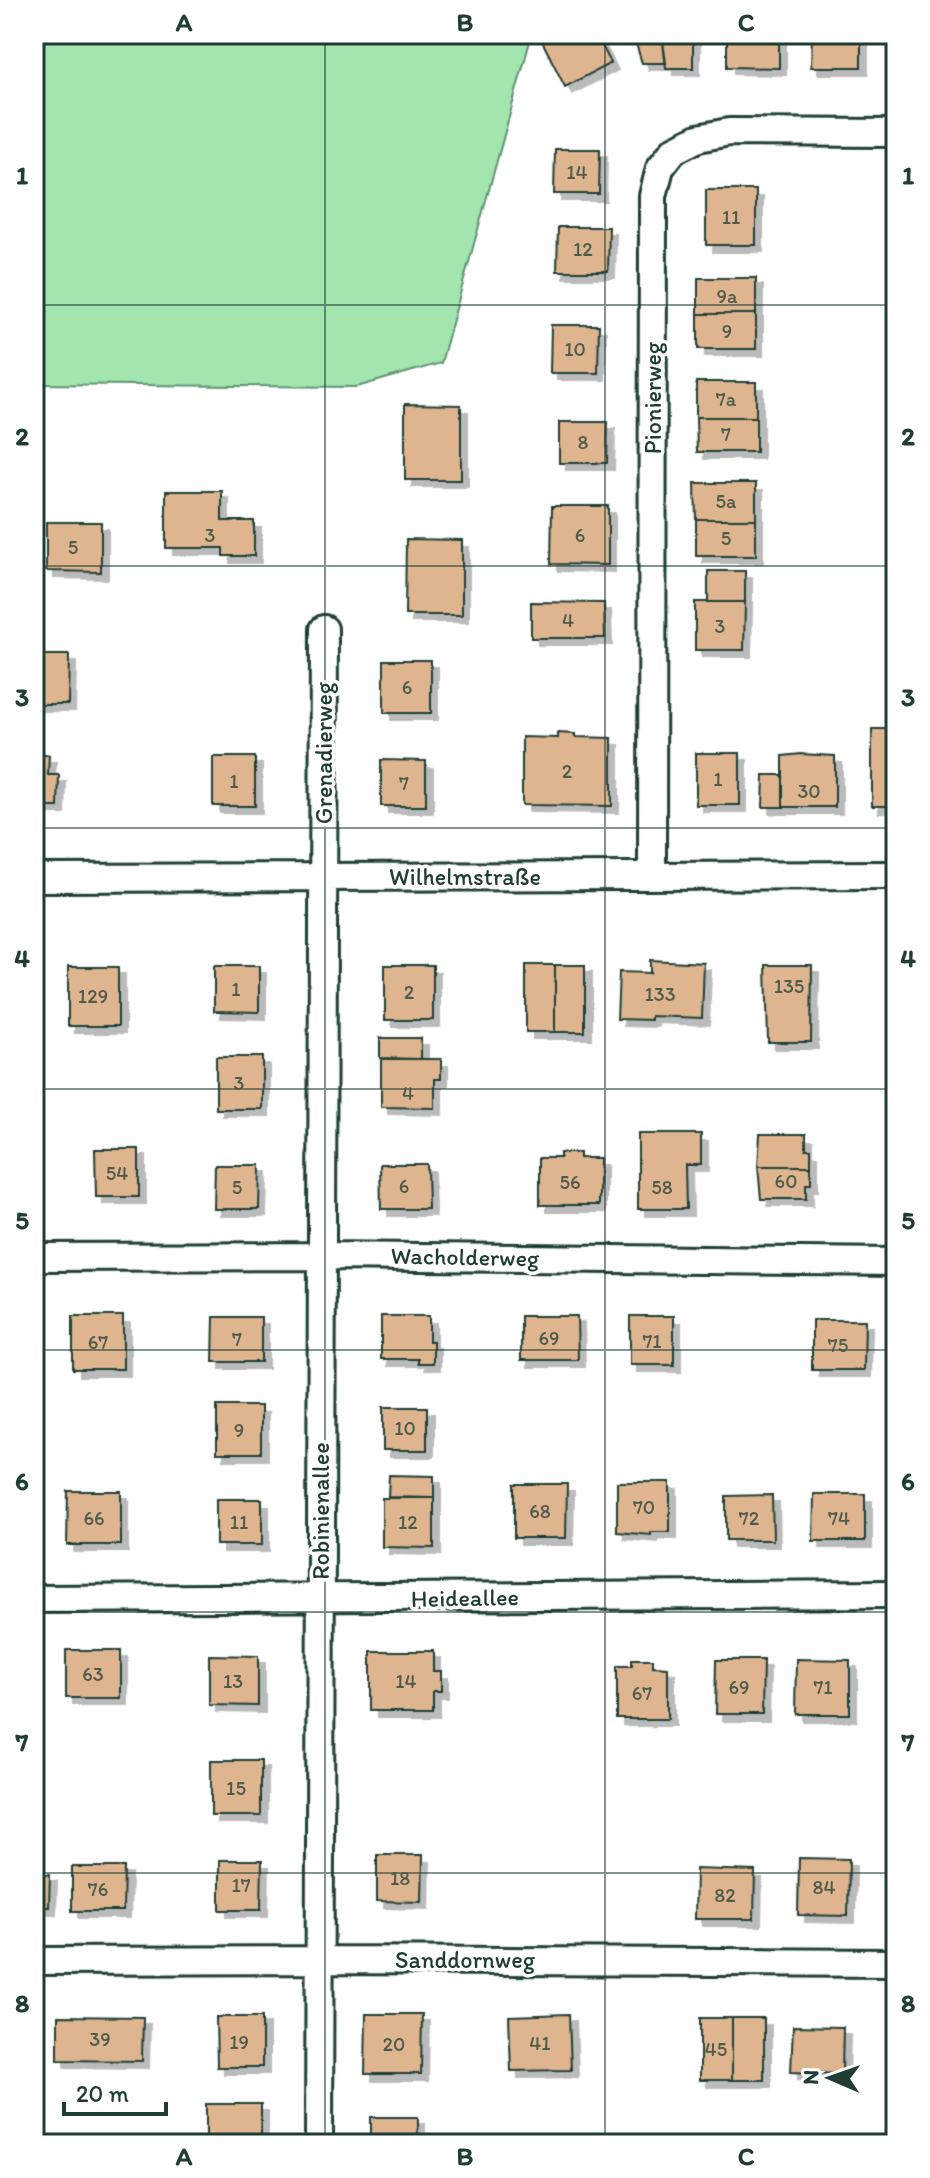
<svg xmlns="http://www.w3.org/2000/svg" width="930" height="2178" viewBox="0 0 930 2178" font-family="Itim,sans-serif">
<defs>
<filter id="shadow"><feDropShadow dx="7" dy="7" stdDeviation="0" flood-color="#0004"/></filter>
</defs>
<rect width="100%" height="100%" fill="#fff"/>
<filter id="ink" filterUnits="userSpaceOnUse"><feTurbulence type="fractalNoise" baseFrequency=".0125" numOctaves="2"/><feDisplacementMap in="SourceGraphic" scale="16" xChannelSelector="R" yChannelSelector="G"/><feConvolveMatrix kernelMatrix="1 2 1 2 8 2 1 2 1" color-interpolation-filters="sRGB"/></filter>
<g filter="url(#ink)">
<!-- green -->
<path fill="#a2e5af" stroke="#609172" stroke-width="2" d="M51,34H532L441,363L357,387L34,384V48Z"/>
<!-- building -->
<path fill="#dfb58f" stroke="#1f3d34" stroke-width="2" filter="url(#shadow)" d="M555,34H596L611,63L565,87L542,41Z
M633,34H662L666,63H642Z
M662,34H693V68H666Z
M727,34H779V68L727,67Z
M812,34H861V67H811Z
M555,149H600L599,194H554Z
M706,190H756V245H706Z
M558,227H609L608,271H557Z
M698,278H756V314H698Z
M698,314H756V349H698Z
M551,325H599L598,373H550Z
M696,382H756V417H696Z
M405,404L461,405V480H405Z
M696,417H756V452H697Z
M559,422H608L607,463H559Z
M695,483H756V519H696Z
M166,491H222V521H254V556H223V548H166Z
M552,506H608V565L551,564Z
M696,519H756V556H696Z
M46,522H101V572L46,571Z
M406,539L462,540V615H405Z
M708,571H745V602H708Z
M531,602L604,603L605,638H531Z
M695,602H745L744,650H695Z
M34,655H69L68,704H34Z
M384,660H431V713H384Z
M872,729H896V806H872Z
M558,733L575,734V737L612,738V806L522,805V737L558,738Z
M696,753H740V805H696Z
M801,754L835,756V807H783V756Z
M34,755H49L48,775H59L58,807H34Z
M213,757H255V806H213Z
M381,760L426,761V806H381Z
M764,775H783V807H763Z
M650,960L704,963L702,1018L651,1016V1020L617,1019L619,972L650,973Z
M385,965H433V1020H385Z
M526,965H555V1032H526Z
M555,965H585V1032H555Z
M766,965H812L811,1042H768Z
M214,966H259V1012L214,1011Z
M68,967H118V1026H68Z
M380,1038H421V1059L380,1058Z
M216,1057H262V1109H216Z
M381,1059H441V1079H435V1108L381,1107Z
M638,1134H701V1165H685L686,1209H638Z
M760,1134H806V1149H811V1166H758Z
M95,1149H139V1197H96Z
M560,1153H579V1158H599V1205H540V1158H560Z
M380,1164H427L428,1209H381Z
M215,1165H260L259,1209H214Z
M758,1166H811V1184H806V1199H761Z
M73,1316H123V1369H73Z
M381,1316H429V1341H433V1363H418V1359H381Z
M521,1316H577L578,1360H521Z
M630,1316H674V1365H630Z
M214,1317H261V1362H213Z
M812,1320H865L864,1370H812Z
M217,1406H261V1453H217Z
M383,1407H427V1450H383Z
M389,1475L434,1476V1498L388,1497Z
M617,1482H670V1532H651V1535L617,1532Z
M514,1484H567L566,1538H514Z
M68,1491H121V1545H67Z
M814,1494H865V1541H813Z
M772,1495L773,1540H726V1496Z
M382,1498H434V1548L382,1547Z
M216,1499H262V1545H216Z
M66,1650H121V1698H66Z
M371,1651H433V1671H441V1691H433V1710H371Z
M209,1655L258,1656V1706L209,1705Z
M632,1659H653V1666L668,1667V1719H617V1666H632Z
M796,1659L850,1660V1714H795Z
M716,1660H763L762,1714H715Z
M211,1760H261V1816H211Z
M377,1855H423L422,1902L377,1901Z
M799,1858L849,1859L848,1916L798,1915Z
M220,1860H262L261,1910H220Z
M72,1867H124L123,1911H72Z
M696,1869L755,1871L754,1919H695Z
M34,1874H50L49,1907H34Z
M366,2014H422L421,2074H365Z
M569,2014L571,2070L511,2071L509,2016Z
M58,2016L143,2017L142,2061L58,2060Z
M216,2017H262V2067H217Z
M700,2018H732V2080H700Z
M732,2018H764V2080H732Z
M793,2026L843,2027L842,2074L791,2072Z
M206,2104H261V2144H206Z
M371,2117H418V2144H371Z"/>
<g fill="none" stroke-linecap="round" stroke-linejoin="round">
<defs>
<path id="minor" d="M652,876L653,196L660,168L674,150L698,138L729,132L896,133
M34,878L896,875
M34,1257L322,1256L896,1262
M34,1599L896,1594
M34,1961L319,1960L896,1963
M319,2144L324,629"/>
</defs>
<!-- minor casing -->
<use href="#minor" stroke="#1f3d34" stroke-width="32"/>
<!-- minor -->
<use href="#minor" stroke="#fff" stroke-width="26"/>
</g>
</g>
<!-- grid -->
<path fill="none" stroke="#1f3d34" stroke-width="2" stroke-opacity="0.55" d="M325,34V2144M605,34V2144M34,305H896M34,566H896M34,828H896M34,1089H896M34,1350H896M34,1612H896M34,1873H896"/>
<g text-anchor="middle" stroke-width="7" stroke-linejoin="round" paint-order="stroke">
<!-- number labels -->
<g font-size="20" fill="#4f5b4b">
<text x="577" y="179">14</text>
<text x="731" y="224">11</text>
<text x="583" y="256">12</text>
<text x="727" y="303">9a</text>
<text x="727" y="338">9</text>
<text x="575" y="356">10</text>
<text x="726" y="406">7a</text>
<text x="726" y="441">7</text>
<text x="583" y="449">8</text>
<text x="726" y="508">5a</text>
<text x="210" y="542">3</text>
<text x="580" y="542">6</text>
<text x="726" y="545">5</text>
<text x="73" y="554">5</text>
<text x="568" y="627">4</text>
<text x="720" y="633">3</text>
<text x="407" y="694">6</text>
<text x="567" y="778">2</text>
<text x="718" y="786">1</text>
<text x="234" y="788">1</text>
<text x="404" y="790">7</text>
<text x="809" y="798">30</text>
<text x="789" y="993">135</text>
<text x="236" y="996">1</text>
<text x="409" y="999">2</text>
<text x="660" y="1001">133</text>
<text x="93" y="1003">129</text>
<text x="239" y="1090">3</text>
<text x="408" y="1100">4</text>
<text x="117" y="1180">54</text>
<text x="786" y="1188">60</text>
<text x="570" y="1189">56</text>
<text x="404" y="1193">6</text>
<text x="237" y="1194">5</text>
<text x="662" y="1194">58</text>
<text x="549" y="1345">69</text>
<text x="237" y="1346">7</text>
<text x="652" y="1348">71</text>
<text x="98" y="1349">67</text>
<text x="838" y="1352">75</text>
<text x="405" y="1435">10</text>
<text x="239" y="1437">9</text>
<text x="644" y="1514">70</text>
<text x="540" y="1518">68</text>
<text x="94" y="1525">66</text>
<text x="749" y="1525">72</text>
<text x="839" y="1525">74</text>
<text x="239" y="1529">11</text>
<text x="408" y="1529">12</text>
<text x="93" y="1681">63</text>
<text x="233" y="1688">13</text>
<text x="406" y="1688">14</text>
<text x="739" y="1694">69</text>
<text x="823" y="1694">71</text>
<text x="642" y="1700">67</text>
<text x="236" y="1795">15</text>
<text x="400" y="1885">18</text>
<text x="241" y="1892">17</text>
<text x="824" y="1894">84</text>
<text x="98" y="1896">76</text>
<text x="725" y="1902">82</text>
<text x="100" y="2046">39</text>
<text x="239" y="2049">19</text>
<text x="540" y="2050">41</text>
<text x="394" y="2051">20</text>
<text x="716" y="2056">45</text>
</g>
<!-- street labels -->
<g font-size="24" fill="#1f3d34" stroke="#fff">
<text transform="translate(653 398) rotate(-90)" y="8">Pionierweg</text>
<text transform="translate(324 753) rotate(-90)" y="8">Grenadierweg</text>
<text x="465" y="885">Wilhelmstraße</text>
<text transform="translate(465 1257) rotate(1)" y="8">Wacholderweg</text>
<text transform="translate(321 1511) rotate(-90)" y="8">Robinienallee</text>
<text transform="translate(465 1598) rotate(-1)" y="8">Heideallee</text>
<text x="465" y="1968">Sanddornweg</text>
</g>
</g>
<!-- margin -->
<rect width="930" height="2178" fill="none" stroke="#fff" stroke-width="88"/>
<!-- north arrow -->
<g transform="translate(830 2078) rotate(272)" stroke="#ffffff" stroke-width="6" paint-order="stroke">
<path d="M0-6L14 30L0 20L-14 30Z" fill="#1f3d34"/>
<text y="-12" font-size="22" font-weight="bold" text-anchor="middle" fill="#1f3d34">N</text>
</g>
<!-- scale -->
<path d="M64 2102v12h102v-12" fill="none" stroke="#1f3d34" stroke-width="4"/>
<text x="76" y="2102" font-size="24" fill="#1f3d34" stroke="#ffffff" stroke-width="6" paint-order="stroke">20 m</text>
<rect x="44" y="44" width="842" height="2090" fill="none" stroke="#1f3d34" stroke-width="3"/>
<g font-size="26" text-anchor="middle" font-weight="bold" fill="#1f3d34">
<text x="184" y="31">A</text>
<text x="465" y="31">B</text>
<text x="746" y="31">C</text>
<text x="22" y="184">1</text>
<text x="908" y="184">1</text>
<text x="22" y="445">2</text>
<text x="908" y="445">2</text>
<text x="22" y="706">3</text>
<text x="908" y="706">3</text>
<text x="22" y="967">4</text>
<text x="908" y="967">4</text>
<text x="22" y="1229">5</text>
<text x="908" y="1229">5</text>
<text x="22" y="1490">6</text>
<text x="908" y="1490">6</text>
<text x="22" y="1751">7</text>
<text x="908" y="1751">7</text>
<text x="22" y="2012">8</text>
<text x="908" y="2012">8</text>
<text x="184" y="2165">A</text>
<text x="465" y="2165">B</text>
<text x="746" y="2165">C</text>
</g>
</svg>
